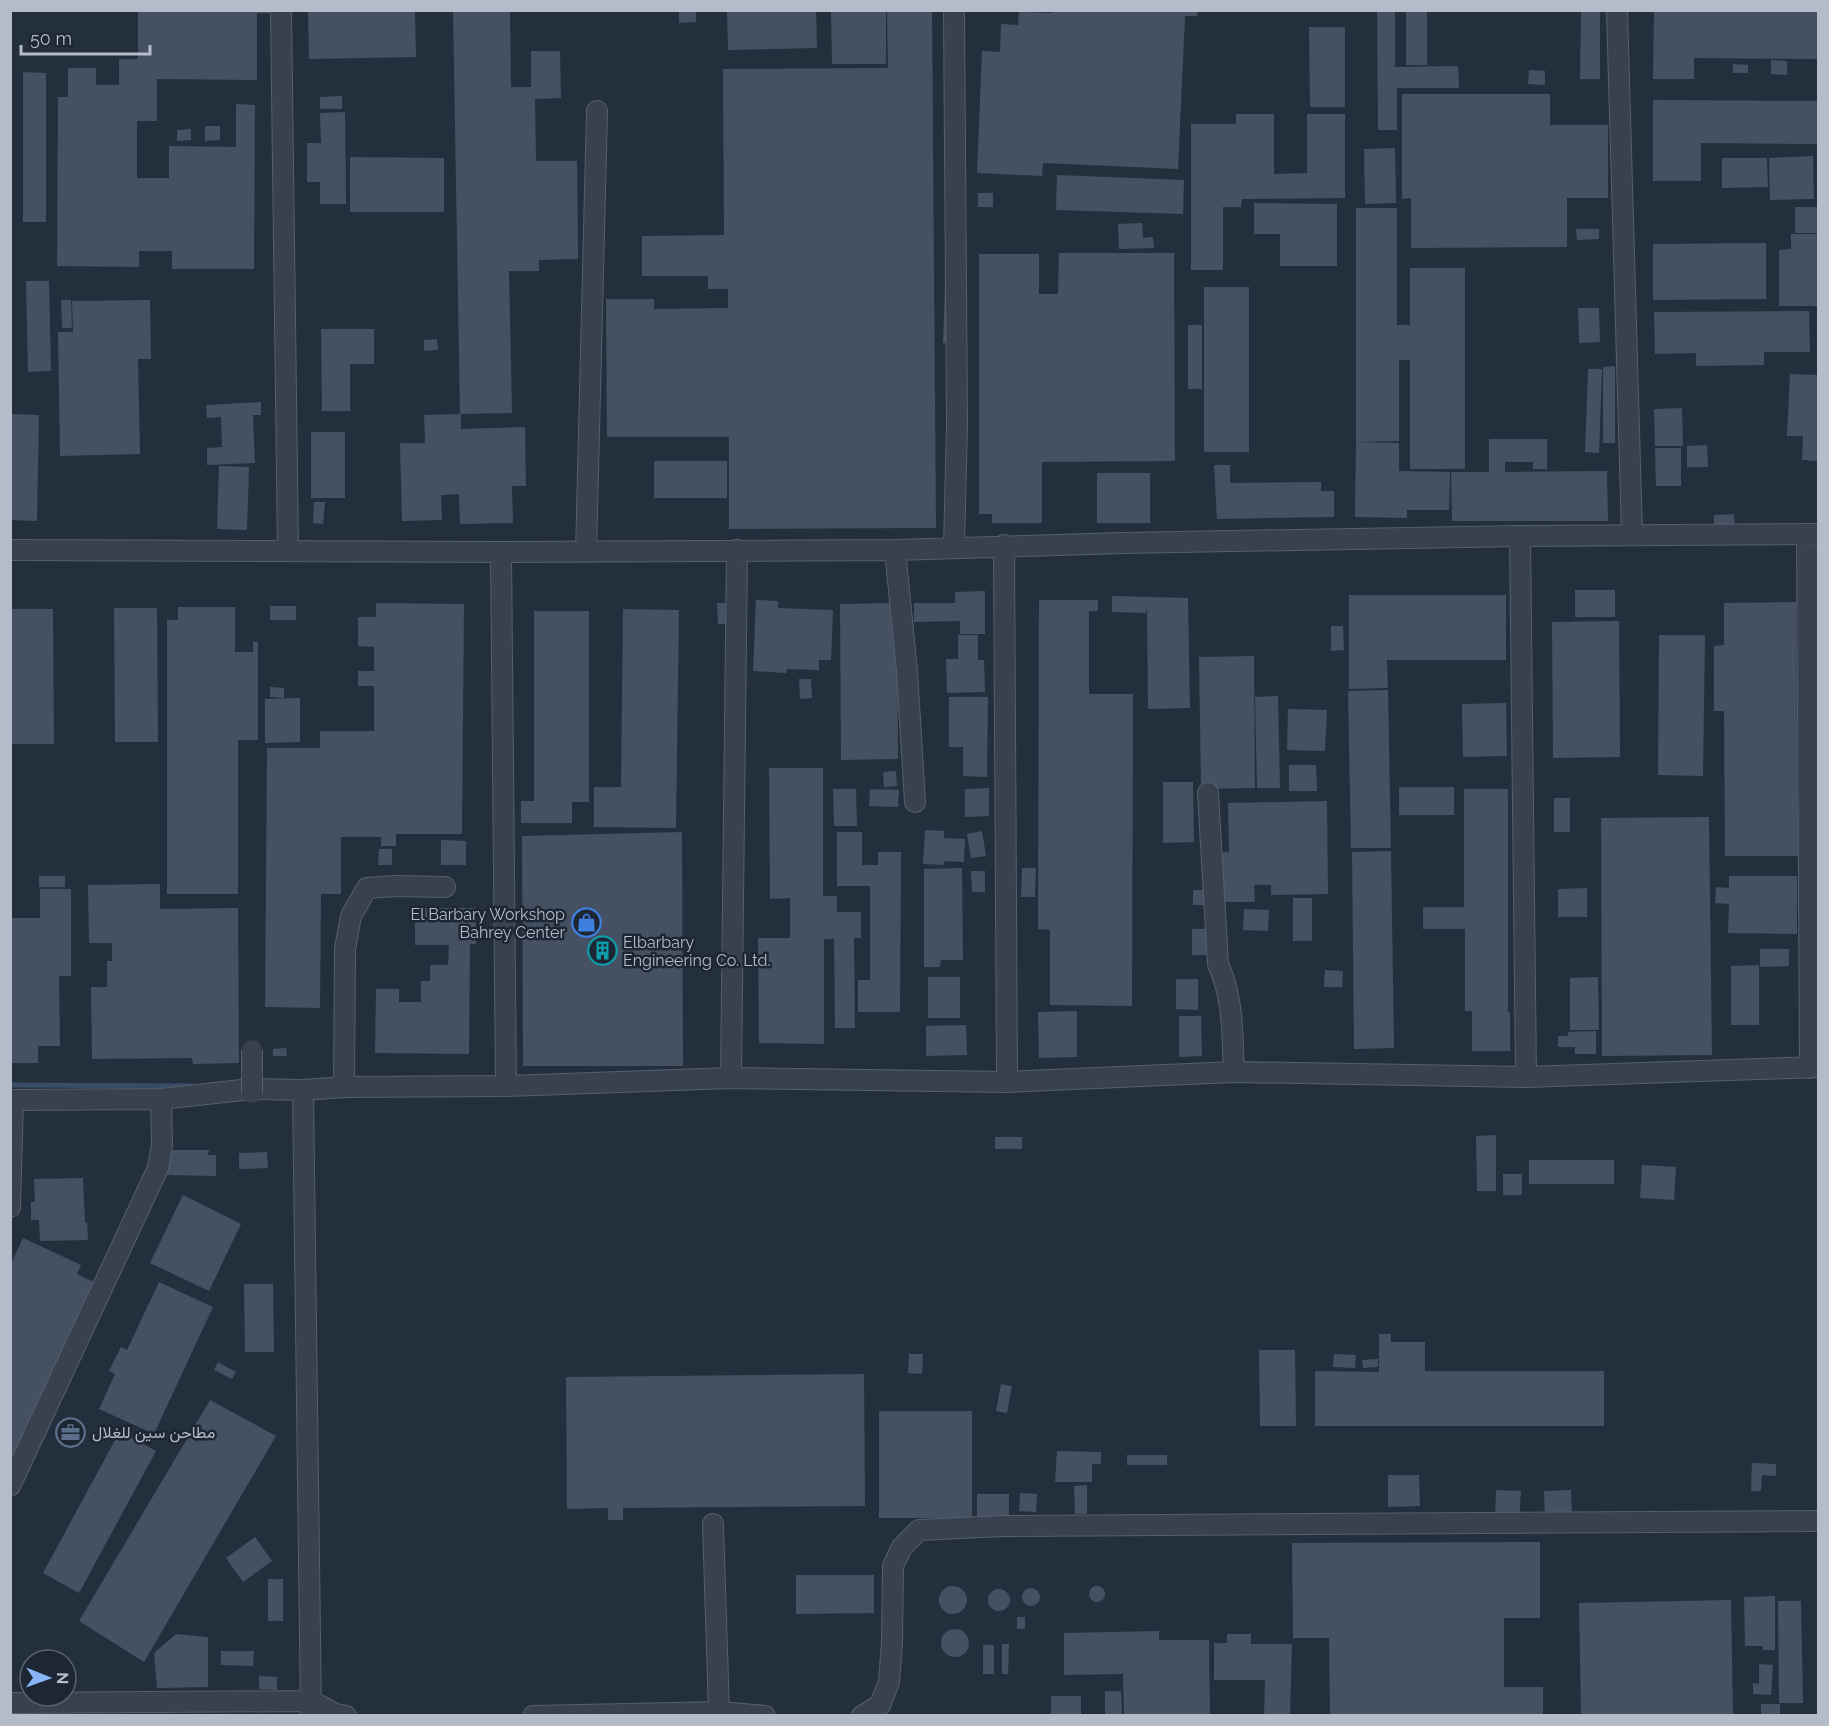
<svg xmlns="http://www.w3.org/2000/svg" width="1829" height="1726" viewBox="0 0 1829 1726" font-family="Raleway,Vazirmatn,sans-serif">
<rect width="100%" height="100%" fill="#242f3e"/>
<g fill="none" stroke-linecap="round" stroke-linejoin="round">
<!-- stream -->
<path stroke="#394c67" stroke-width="5" d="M10,1085L192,1086"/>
</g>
<!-- building -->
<path fill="#455162" d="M254,10H270V13H257V80L157,79V121H137V178H169V146L236,147V104L255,105L254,269H172V251H139V267L57,266L58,97H68V68H96V85H119V59H138V11L254,12Z
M308,10H415L416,57L309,59Z
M453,10H510L511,87H531V51H560L561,98L535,99L536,161H577L578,259L539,260V271H509L512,413L460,414Z
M679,10H696V22L679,23Z
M727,10H816L817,48L728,50Z
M831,10H886V64H832Z
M887,10H932L936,528L729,529V437H607L606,299H654V309L728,308V289H708V276H642V236L724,235L723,69L888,68Z
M1051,10H1198L1197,16H1185L1178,169L1043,163L1042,176L977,173L982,51L1000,52L1001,24L1018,25L1019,12L1051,13Z
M1377,10H1395V67L1458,66L1459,88H1397V130H1378Z
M1406,10H1427V65H1406Z
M1581,10H1600V79H1580Z
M1654,10H1818V59L1694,58V79H1653Z
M1309,27H1345V107H1310Z
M1771,60L1787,61V75L1771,74Z
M1733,64L1748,65V73H1733Z
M1529,70L1545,71V85L1528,84Z
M23,72L46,73V222H23Z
M1402,94H1550V125H1608V198H1567V247L1411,248V198L1402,199Z
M342,96V109H320V97Z
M1653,100L1818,101V144L1701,143V181H1653Z
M345,112L346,204H320V182H307V143H321L320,113Z
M1236,114H1274V174L1307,173V114H1345V198L1242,199L1241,207H1223V270H1191V124H1236Z
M205,126H220V140L205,141Z
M191,129V140L177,141V130Z
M1395,148L1396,203L1365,204L1364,149Z
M1813,156L1814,199L1770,200L1769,158Z
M350,157L444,158V212H350Z
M1722,158H1767L1768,187L1722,188Z
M1057,175L1184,180L1183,214L1056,210Z
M978,193H993V207H978Z
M1254,203L1337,204V266H1280V234H1254Z
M1795,207H1818V233H1795Z
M1356,208H1397V325H1410V268H1465V469H1410V360H1399V441L1356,442Z
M1142,223L1143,238L1153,237L1154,248L1119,249L1118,224Z
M1576,229H1599V239L1577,240Z
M1791,234H1818V306H1779V250L1791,249Z
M1766,243V299L1653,300V244Z
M1059,253H1174L1175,461L1042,462V523H992V514H979V254H1039V294H1058Z
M26,281H49L51,371L28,372Z
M945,283H953L952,343H943Z
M1204,287H1249V452H1204Z
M61,300H71L72,328H62Z
M150,300L151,359H138L140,454L60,456L58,332H73L72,301Z
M1578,308H1599L1600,342L1579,343Z
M1809,311L1810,352H1764V365L1696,366V353L1655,354L1654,312Z
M1188,325H1202V389H1188Z
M321,329H374V364H350V411H322Z
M437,339L438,350L424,351V340Z
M1615,366V443H1603V367Z
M1588,369H1602L1599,453L1585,452Z
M1790,374L1818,375V461L1802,460L1803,436H1787Z
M261,402V415H253L255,463L207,465V448L222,447L221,417L207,418L206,405Z
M1682,408L1683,446H1655L1654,409Z
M10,414L39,415L37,521L10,520Z
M461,414V429L525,427L526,486H512L513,523L460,524L459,494L441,495L442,520L402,521L400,443H425L424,415Z
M311,432H345V498H311Z
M1489,439H1547V469H1533V462H1505V472L1607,471L1608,521H1452L1451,472H1489Z
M1356,442L1399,443V471L1450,472L1449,510H1407V518L1355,517Z
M1707,445L1708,467H1687V446Z
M1655,448H1681V486H1656Z
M654,461H727V498H654Z
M1214,465H1230V483L1321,482V491H1334V517L1217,519Z
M219,466L249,467L247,530L217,529Z
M1097,473H1150V523H1097Z
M314,502H325L323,524L313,523Z
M1734,514L1735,527L1714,529V515Z
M1575,590H1615V617H1575Z
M985,591V634H960V621L914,622V603H955V592Z
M1349,595H1506V660H1387L1388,688L1349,689Z
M1112,596L1188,598L1190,708L1148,709L1147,604L1146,613L1112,612Z
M756,600L778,601V608L833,610L831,660H819V670L787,669L786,673L753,671Z
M1039,600H1098V611H1089V694H1133L1132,1006L1050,1005V930L1038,929Z
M1796,602L1798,856H1725L1724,711H1714V646L1724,645V603Z
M376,603L464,604L462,834H396V846H381V837H341V894H321L320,1008L265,1007L267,748H320V731H374V686H358V671H374V647L358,646V617H376Z
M717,603H728L729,624H718Z
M897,603L898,759L841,760L840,604Z
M270,606H296V620H270Z
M178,607H235V652H253V642H258V740H238V894H167V620H178Z
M114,608H157L158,742H115Z
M10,609H53L54,744H11Z
M623,609L679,610L676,828L594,827V787H621Z
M534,611H589V802H572V823H521V801H534Z
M1619,621L1620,757L1553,758L1552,622Z
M1331,626H1343L1344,650L1331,651Z
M958,635H978V660H984L985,692L947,693L946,659H958Z
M1659,635H1705L1703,776L1658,775Z
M1254,656L1255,788L1201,789L1199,657Z
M799,679H811L812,698L800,699Z
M270,687L284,688V698L270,697Z
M1388,690L1391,848H1351L1348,691Z
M1278,696L1280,788H1257L1255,697Z
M949,697H988L987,777L963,776V747H949Z
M300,698V742L265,743V699Z
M1506,703L1507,756L1463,757L1462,704Z
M1288,709L1327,710L1325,751L1287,750Z
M1289,765H1316L1317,791H1289Z
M769,768H823V896H837V912H861V938H854L855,1028H835L834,939H824V1044L759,1043L758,938H790V898L770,899Z
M896,771L897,786L884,787L883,772Z
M1163,782H1193L1194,842L1163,843Z
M1399,787H1454V815H1399Z
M989,788V816L965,817V789Z
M833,789H856L857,826H834Z
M870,789L899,790L898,807L869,806Z
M1464,789H1508V1012H1510V1051H1472V1011H1465V929H1423V907H1464Z
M1554,798H1570V832H1554Z
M1327,801L1328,894L1271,895V885H1254L1255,902H1217L1216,853L1229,852L1228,803Z
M1709,817L1712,1055L1602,1056L1601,818Z
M925,830L944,831V838L965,839L964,862L944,861V865L923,864Z
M982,831L986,856L971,858L967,834Z
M682,832L683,1066H523L522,836Z
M837,832H862V865H878V852H901L900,1012H858V980H870V886H837Z
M441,840L466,841V865H441Z
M379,849H392V865H378Z
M1391,851L1394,1048L1354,1049L1352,852Z
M962,868L963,960H941L940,967H924V869Z
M1022,868H1036L1035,897H1021Z
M971,871H985V892H972Z
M39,876H65V887H39Z
M1729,876H1797V934L1728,933L1729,904L1715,903L1716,887L1729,888Z
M160,884V909L238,908L239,1063L193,1064L192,1058L92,1059L91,987H107V961H112V943H89L88,885Z
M1587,888V917H1558V889Z
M40,889H71V976H59L60,1046H38V1063H10V918H40Z
M1193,890H1204V905H1193Z
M1293,898H1312V941H1293Z
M415,908H476V944H470L469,1054L375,1053L376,989H399V1002H421V981H430V965H448L449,945H415Z
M1244,909L1269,910L1268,931L1243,930Z
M1192,929H1206V955H1192Z
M1760,949H1789V966L1760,967Z
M1759,965V1025H1731V966Z
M1325,970L1343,971L1342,987H1324Z
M928,977H960V1018H928Z
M1598,977L1599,1030H1570V978Z
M1176,979H1198V1010L1176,1009Z
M1077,1011V1057L1039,1058L1038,1012Z
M1179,1016H1201L1202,1056L1179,1057Z
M966,1025L967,1055L926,1056V1026Z
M1596,1031V1054H1575V1047H1558V1036H1568V1032Z
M286,1048L287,1056H273V1049Z
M1496,1135V1191H1477L1476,1136Z
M995,1137H1022V1149H995Z
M166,1150H209L208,1155H216V1176L166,1175Z
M267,1152L268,1168L239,1169V1153Z
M1529,1160H1614V1184H1529Z
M1642,1165L1676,1167L1674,1200L1640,1198Z
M1503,1174H1522V1195H1503Z
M83,1178L85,1223L87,1222L88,1240L40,1241L39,1220H31V1202H35L34,1179Z
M183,1195L241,1224L209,1291L150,1263Z
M23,1238L81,1265L77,1274L94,1282L10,1468V1266Z
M159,1282L213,1307L154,1434L99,1409L115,1374L109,1371L121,1347L127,1350Z
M244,1284H273L274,1352H245Z
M1379,1334H1391V1342H1425V1371H1604V1426H1315V1371L1379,1372Z
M1259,1350H1295L1296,1426H1260Z
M909,1354H923L922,1374L908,1373Z
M1334,1354L1356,1355L1355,1368L1333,1367Z
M1378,1359V1367L1363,1368L1362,1360Z
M218,1362L236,1372L232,1379L214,1370Z
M864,1374L865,1506L623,1508V1520H608V1508L567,1509L566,1377Z
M1001,1384L1012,1386L1007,1413L996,1411Z
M210,1400L276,1436L144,1662L79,1621Z
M879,1411H972V1518H879Z
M120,1431L156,1451L79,1593L43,1573Z
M1057,1451L1101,1452V1464H1092V1482H1055Z
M1127,1455H1167V1465H1127Z
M1752,1463L1776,1464V1476L1762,1475L1761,1491H1751Z
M1388,1475H1419L1420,1506L1388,1507Z
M1087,1485V1514H1075L1074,1486Z
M1496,1490L1521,1491L1519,1522L1495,1520Z
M1571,1490L1572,1517L1545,1518L1544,1491Z
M1020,1493L1037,1494L1036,1512L1019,1511Z
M977,1494H1009V1516H977Z
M255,1537L272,1561L243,1582L226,1558Z
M1540,1542V1618H1504V1687H1543V1716H1330L1329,1638H1293L1292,1543Z
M796,1575H874V1613L796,1614Z
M268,1579H283V1621H268Z
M1089 1594a8 8 0 1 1 16 0a8 8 0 1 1-16 0Z
M939 1600a14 14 0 1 1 28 0a14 14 0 1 1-28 0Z
M1022 1597a9 9 0 1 1 18 0a9 9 0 1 1-18 0Z
M988 1600a11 11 0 1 1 22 0a11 11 0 1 1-22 0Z
M1775,1596V1650H1763V1646H1745L1744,1597Z
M1731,1600L1733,1716H1581L1579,1603Z
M1778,1601H1801L1803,1703H1779Z
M1017,1617H1025V1629H1017Z
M941 1643a14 14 0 1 1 28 0a14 14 0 1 1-28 0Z
M1159,1631V1640H1209L1210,1716H1124L1123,1674L1064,1675V1633Z
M176,1634L208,1637V1687L157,1688L154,1653Z
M1227,1634H1251V1644H1292L1290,1716H1264L1265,1680H1214V1643H1227Z
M1002,1644H1009L1008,1674H1002Z
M983,1645H994V1674H983Z
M221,1651H254L253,1666L221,1665Z
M1759,1664L1773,1665L1771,1695L1753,1694V1683L1759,1684Z
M259,1676L277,1677V1690L259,1689Z
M1105,1691H1121L1122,1716H1105Z
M1051,1696H1081V1716H1051Z
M1761,1704H1780V1716H1761Z"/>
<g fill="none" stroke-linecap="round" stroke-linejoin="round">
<defs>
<path id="minor" d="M281,10L288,551
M1617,10L1632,535
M1807,534L1810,1068
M1520,536L1526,1077
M1004,545L1007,1082
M954,547L957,425L954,10
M10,550L501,552
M895,550L907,671L915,802
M586,552L597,111
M1208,793L1218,964C1234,1000 1232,1034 1234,1072
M731,1078L737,550
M506,1086L501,552L895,550L1123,543L1520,536L1818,534
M344,1087L345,949L351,916L367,888L396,886L445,887
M303,1090L311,1716
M10,1100L161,1099L251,1089L303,1090L344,1087L506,1086L731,1078L1007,1082L1234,1072L1526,1077L1818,1067
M10,1207L13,1100
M10,1486L158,1168L162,1145L161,1099
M713,1524L719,1712
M10,1703L311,1701L336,1714L346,1716
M533,1716L719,1712L765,1716
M862,1716L880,1705L889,1682L892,1643L893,1566L902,1547L919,1530L1003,1526L1818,1521"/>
</defs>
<!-- minor casing -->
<use href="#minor" stroke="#565f6c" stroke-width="22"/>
<!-- minor -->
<use href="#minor" stroke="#38414e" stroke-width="20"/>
<defs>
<path id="minor-bridge" d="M252,1050V1093"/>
</defs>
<!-- minor-bridge casing -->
<use href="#minor-bridge" stroke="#565f6c" stroke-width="22" stroke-linecap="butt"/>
<!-- minor-bridge -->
<use href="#minor-bridge" stroke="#38414e" stroke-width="20"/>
</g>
<!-- icons -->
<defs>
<symbol id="shop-ring" viewBox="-11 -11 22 22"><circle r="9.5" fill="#1d2633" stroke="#3f7fe0" stroke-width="1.5"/><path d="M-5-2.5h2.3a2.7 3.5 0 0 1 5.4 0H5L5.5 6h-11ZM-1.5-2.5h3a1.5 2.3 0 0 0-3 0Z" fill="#3f7fe0"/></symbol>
<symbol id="building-ring" viewBox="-11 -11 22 22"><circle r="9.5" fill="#1d2633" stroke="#0f9aa8" stroke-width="1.5"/><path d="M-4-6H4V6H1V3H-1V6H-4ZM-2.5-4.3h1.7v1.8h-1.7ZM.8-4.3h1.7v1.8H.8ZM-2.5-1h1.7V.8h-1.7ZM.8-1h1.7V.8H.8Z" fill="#0f9aa8"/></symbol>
<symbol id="office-ring" viewBox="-11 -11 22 22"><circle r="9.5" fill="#1d2633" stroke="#5c6f8a" stroke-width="1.5"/><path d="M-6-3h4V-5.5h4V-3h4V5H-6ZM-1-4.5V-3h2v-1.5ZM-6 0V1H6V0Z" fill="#5c6f8a"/></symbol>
</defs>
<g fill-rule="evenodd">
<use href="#shop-ring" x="570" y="906" width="33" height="33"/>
<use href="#building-ring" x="586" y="934" width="33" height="33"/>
<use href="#office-ring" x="54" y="1416" width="33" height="33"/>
</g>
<g text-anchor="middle" stroke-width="5" stroke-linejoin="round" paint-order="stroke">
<!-- poi labels -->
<g font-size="16" fill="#b4bcc9" stroke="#1d2633" text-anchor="start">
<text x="565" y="920" text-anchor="end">El Barbary Workshop<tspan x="565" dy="18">Bahrey Center</tspan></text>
<text x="623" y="948">Elbarbary<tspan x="623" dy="18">Engineering Co. Ltd.</tspan></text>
<text x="92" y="1438">مطاحن سين للغلال</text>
</g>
</g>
<!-- border -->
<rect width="1829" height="1726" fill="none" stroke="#b4bcc9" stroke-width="24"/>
<!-- north arrow -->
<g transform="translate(48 1678) rotate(91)"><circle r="28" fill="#1d2633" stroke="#59626f" stroke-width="1.5"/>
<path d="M0-4.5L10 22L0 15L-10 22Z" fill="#8ab4f8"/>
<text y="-9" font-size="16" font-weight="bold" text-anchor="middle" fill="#b4bcc9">N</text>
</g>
<!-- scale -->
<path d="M21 45v9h129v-9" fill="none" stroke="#b4bcc9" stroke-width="3"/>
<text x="30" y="45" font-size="18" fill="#b4bcc9" stroke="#1d2633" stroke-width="4.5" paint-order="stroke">50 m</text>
</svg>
